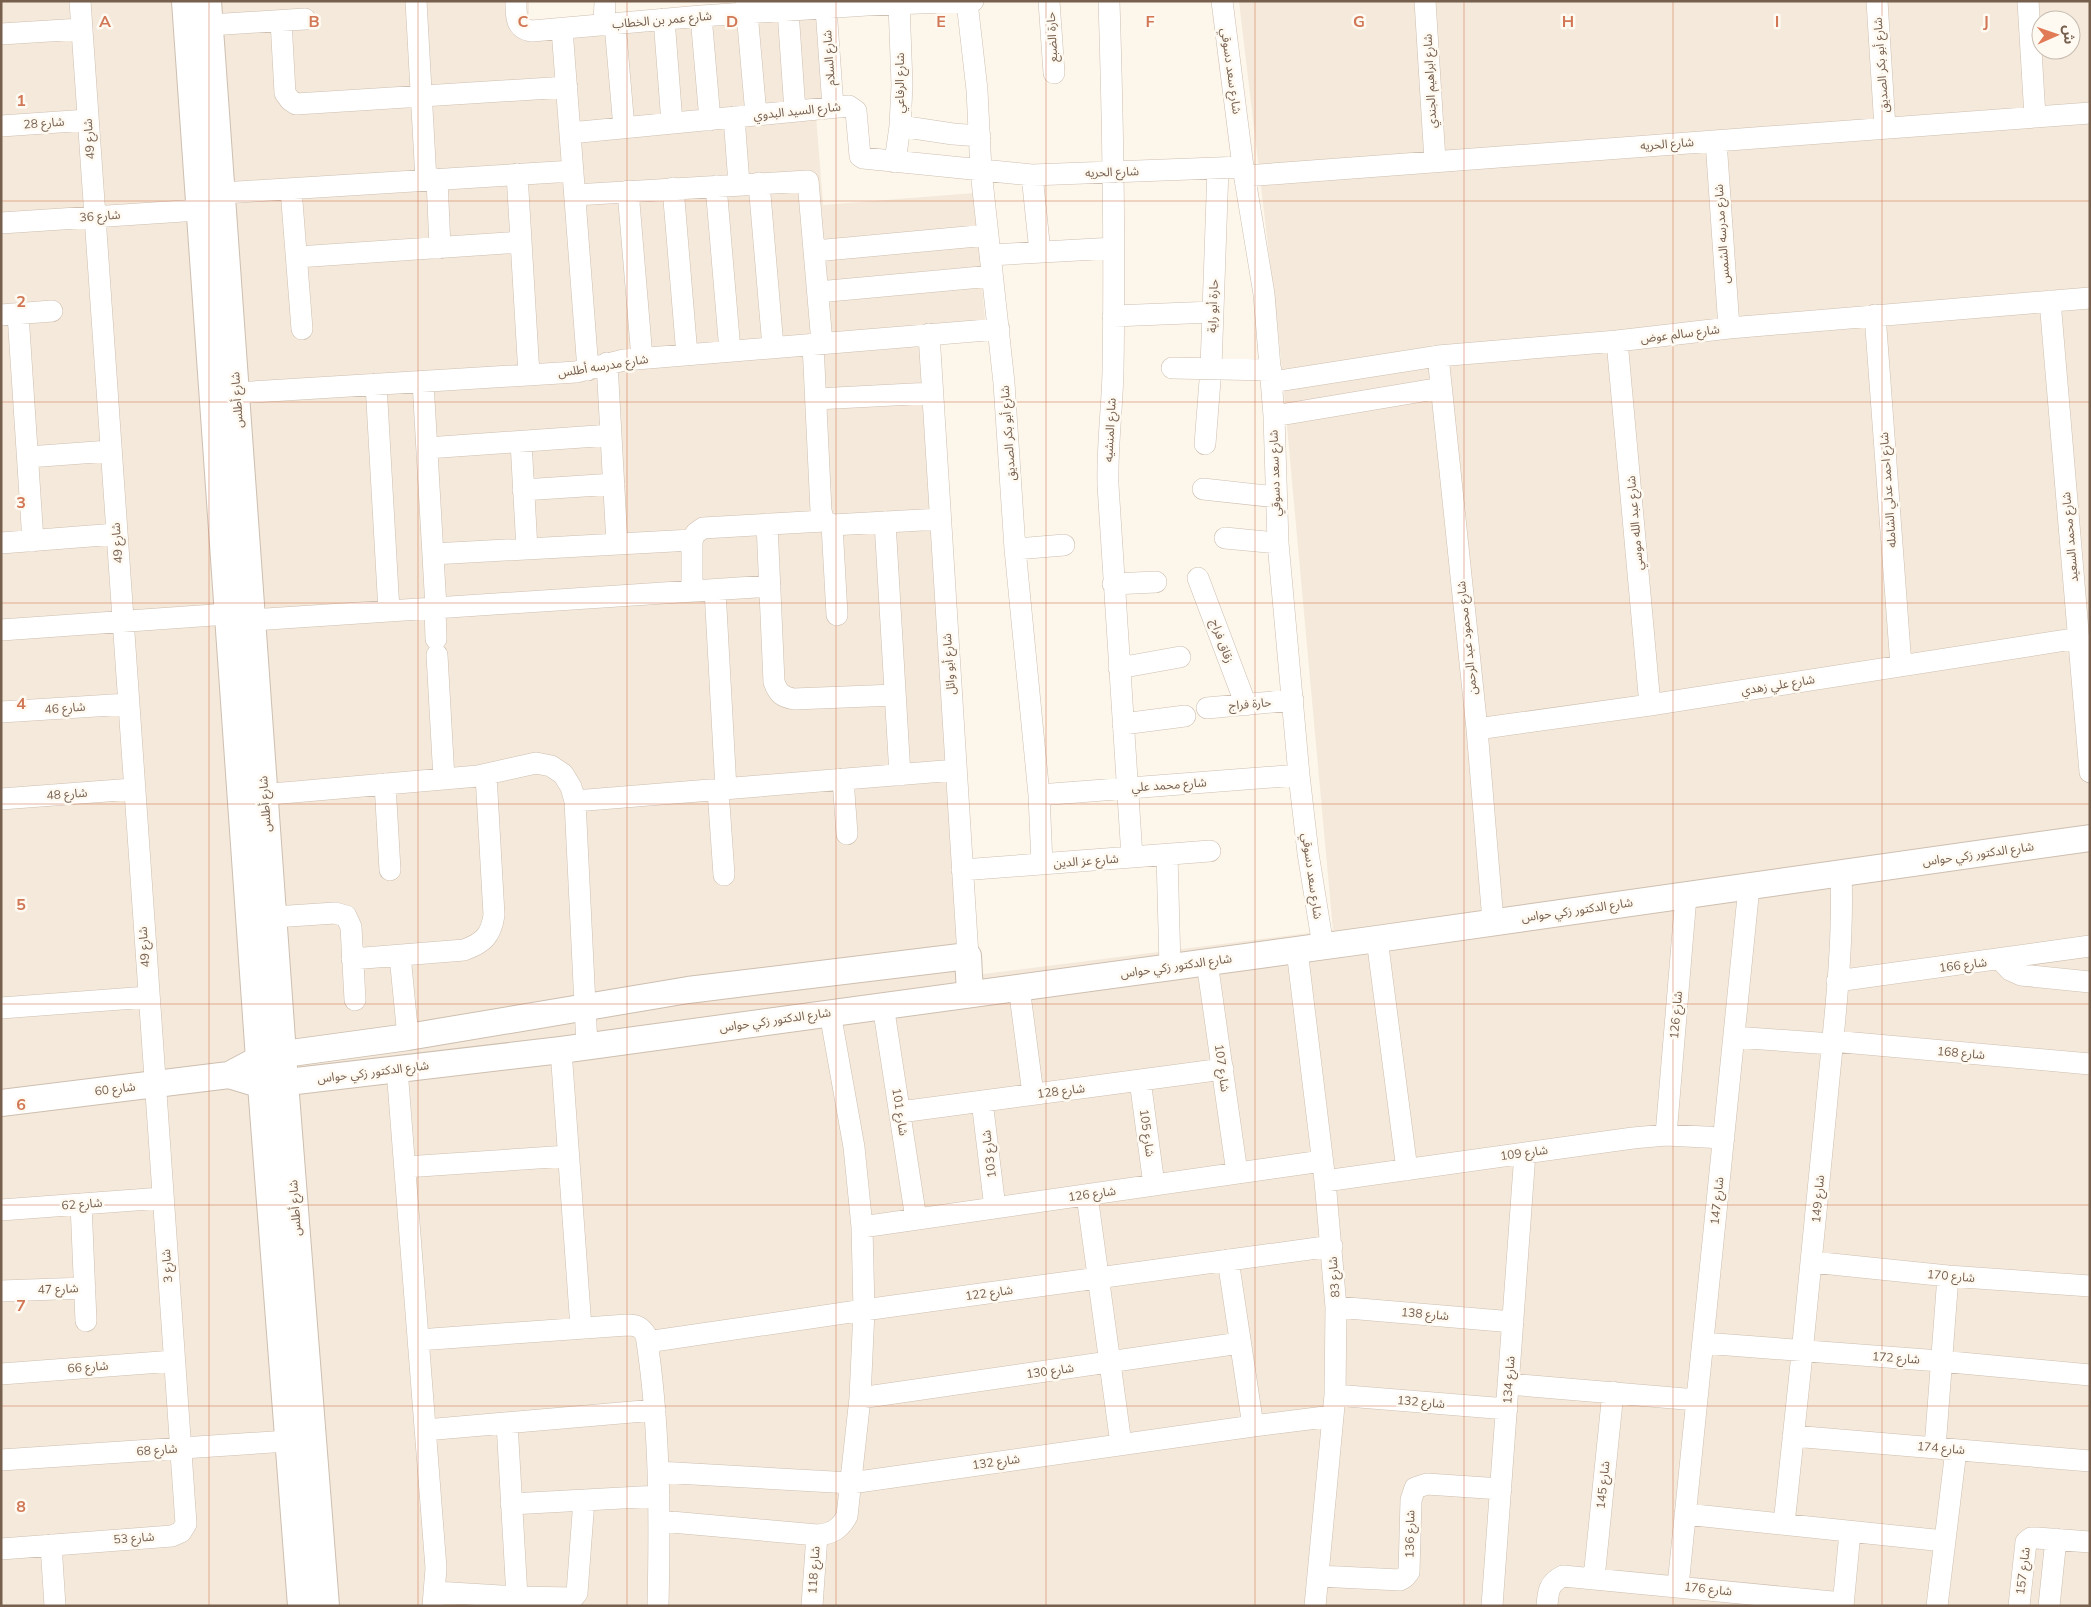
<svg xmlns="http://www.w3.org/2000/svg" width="2091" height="1607" viewBox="0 0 2091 1607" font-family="Mulish,'Noto Sans Arabic',sans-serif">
<rect width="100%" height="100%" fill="#fcf6eb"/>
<!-- residential -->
<path fill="#f4e9da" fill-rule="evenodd" d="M1,1H529V38L831,11L841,113L816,116L823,205L975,193L986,335L936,339L976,975L1333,930L1279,338L1239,1H2090V1606H1ZM2041,20H2071V50H2041Z"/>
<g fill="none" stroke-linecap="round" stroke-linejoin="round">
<defs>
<path id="minor" d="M416,1L426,180
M516,1C516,15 515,29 532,31L701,16L867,5L973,1
M746,1L756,115
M1049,1L1054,73
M1109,1C1113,125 1115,248 1113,372C1112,410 1107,447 1108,485L1132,857
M1222,1L1243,167L1264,294L1274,416L1278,543L1299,775L1308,853L1323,946
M1425,1L1435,161
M1877,1L1885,128
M2028,1L2035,117
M967,2L977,90L981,171L1004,383L1015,549L1039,795L1042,864
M826,8L833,107
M788,11L795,111
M701,16L710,120
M664,19L672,123
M281,21L285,93L290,100L296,104L567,87
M615,24L624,128
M210,25L305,19
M604,25L605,1
M562,29L588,370
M1,34L81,29
M734,117L739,184
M1,126L88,120
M900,126L953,134L980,136
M570,133L849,106L856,111L860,156L863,158L1032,175L1243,167
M1716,141L1729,328
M895,162L900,126L902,85L899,3
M517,174L529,375
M1032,175L1040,252
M1245,176L2090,113
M437,179L440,248
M759,183L773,347
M716,186L730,351
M673,188L687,355
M291,189L302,329
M628,191L642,358
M222,193L573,171
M575,195L808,181L822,343
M1,223L199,210
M815,251L988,235
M990,255L1114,248
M297,257L521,242
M818,292L992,276
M2050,301L2090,772
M18,314L33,541
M1,315L52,311
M1875,315L1901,666
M1113,316L1213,312
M929,334L968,956
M1617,341L1650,705
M813,344L821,511L824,521L832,525L940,519
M1438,356L1477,729L1493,921
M607,363L617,544
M1172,368L1271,370
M423,382L436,608
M1272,382L1438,356L1617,341L1729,328L2090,298
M376,384L389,611
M236,393L576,372L624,360L999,329
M816,399L932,393
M1274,416L1441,388
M521,442L527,549
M1205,444L1211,368L1218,168
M427,448L611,435
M28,457L110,451
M1203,489L1276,497
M523,490L614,484
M885,522L900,775
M767,524L774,682C778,693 782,697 794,699L895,695
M832,525L837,615
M1225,538L1278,543
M1,543L116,534
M1015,549L1064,545
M433,554L692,540
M1198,578L1246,705
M1113,584L1156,582
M715,590L726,789
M692,591V540L696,533L703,528L824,521
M435,608L436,639
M252,620L770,586
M1,630L228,614
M437,655L444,779
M1119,668L1180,657
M1207,708L1293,700
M1,712L128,704
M1123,724L1185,716
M1477,729L1650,705L2079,638
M843,779L847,834
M385,784L390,870
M718,790L724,875
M1039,795L1299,775
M248,796L478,776L536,763L551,766L563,774L571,787L575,801L587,1046
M1,799L133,789
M575,801L956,770
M1167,855L1170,967
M962,870L1210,851
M274,917L335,913L346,916L351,927L355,1000
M1377,939L1407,1170
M1297,950L1325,1181L1336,1307L1335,1395L1315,1606
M400,956L408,1037
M352,959L464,950C483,943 491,936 494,915L486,775
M2001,960L2010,970L2021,975L2090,982
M1207,962L1237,1173
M1837,981L2090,946
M1019,987L1033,1094
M883,1005L916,1219
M1,1008L148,997
M1734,1037L1832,1044
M1832,1041L2090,1064
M561,1050L581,1328
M397,1069L436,1568L433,1606
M1140,1080L1154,1185
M982,1101L995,1208
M900,1112L1223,1069
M1666,1135L1686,896
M405,1167L568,1156
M1325,1181L1633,1138L1666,1135L1724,1138
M1087,1195L1121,1444
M81,1204L86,1321
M1,1210L162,1198
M862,1227L1322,1161
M1228,1260L1253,1426
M1812,1262L1948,1276L2090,1286
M1,1291L85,1288
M1336,1307L1513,1322
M418,1340L627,1325C637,1325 641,1327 646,1335C660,1425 660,1515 658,1606
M647,1342L864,1310L1332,1246
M1703,1343L1940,1361L2090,1375
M1,1374L174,1361
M1508,1384L1697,1400
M1335,1395L1507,1409
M860,1398L1240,1343
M507,1423L517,1597
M425,1430L655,1410
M1793,1436L2090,1461
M1935,1448L1948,1276
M1,1460L303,1440
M658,1472L851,1483L1253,1426L1333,1416
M511,1504L659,1496
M1685,1514L1944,1541
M660,1521L817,1535C832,1534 840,1529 847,1516L860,1398L864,1310L862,1227L854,1147L830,1013
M1784,1524C1799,1386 1813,1249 1826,1110C1833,1032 1844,952 1841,873
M51,1545L55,1606
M1,1549L172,1536L181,1532L186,1524L80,1
M1318,1576L1400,1580L1405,1577L1409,1572L1411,1500L1415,1488L1427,1484L1501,1489
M1594,1578L1613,1392
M1678,1586L1749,887
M435,1592L517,1597L573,1598L577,1593L584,1500
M812,1606L817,1535
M1492,1606L1525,1153
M1547,1606C1548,1591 1549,1583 1563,1576L1843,1603
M1843,1606L1850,1532
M1937,1606L1956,1450
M2019,1606L2026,1542L2031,1538H2037L2090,1542
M2049,1606L2056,1539"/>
<path id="tertiary" d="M185,1L259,1059L301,1606
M208,1L285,1082L326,1606
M229,1075L262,1085L561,1050L1377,939L2090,838
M1,1103L229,1075L259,1059L284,1054L408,1037L688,990L968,956L970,994"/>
</defs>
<!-- minor casing -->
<use href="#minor" stroke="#cebfb0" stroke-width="22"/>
<!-- tertiary casing -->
<use href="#tertiary" stroke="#cebfb0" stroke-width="28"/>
<!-- minor -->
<use href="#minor" stroke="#fff" stroke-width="21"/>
<!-- tertiary -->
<use href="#tertiary" stroke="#fff" stroke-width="26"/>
</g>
<!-- grid -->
<path fill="none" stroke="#d17755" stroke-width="1" stroke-opacity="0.55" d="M209,1V1606M418,1V1606M627,1V1606M836,1V1606M1046,1V1606M1255,1V1606M1464,1V1606M1673,1V1606M1882,1V1606M1,201H2090M1,402H2090M1,603H2090M1,804H2090M1,1004H2090M1,1205H2090M1,1406H2090"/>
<g text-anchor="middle" stroke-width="5" stroke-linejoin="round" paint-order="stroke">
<!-- street labels -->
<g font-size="12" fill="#775f4e" stroke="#fefaf2">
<text transform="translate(662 20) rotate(-5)" y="4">شارع عمر بن الخطاب</text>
<text transform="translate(1052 37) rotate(-93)" y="4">حارة الضبع</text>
<text transform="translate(829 58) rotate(-94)" y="4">شارع السلام</text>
<text transform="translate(1881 65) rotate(-94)" y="4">شارع أبو بكر الصديق</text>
<text transform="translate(1231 71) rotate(82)" y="4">شارع سعد دسوقي</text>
<text transform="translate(1430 81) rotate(-93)" y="4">شارع ابراهيم الجندي</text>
<text transform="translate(900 83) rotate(-90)" y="4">شارع الرفاعي</text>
<text transform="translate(797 111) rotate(-6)" y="4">شارع السيد البدوي</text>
<text transform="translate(44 123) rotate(-4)" y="4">شارع 28</text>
<text transform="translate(89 139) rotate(-94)" y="4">شارع 49</text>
<text transform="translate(1667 144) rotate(-4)" y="4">شارع الحريه</text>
<text transform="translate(1112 172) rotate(-2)" y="4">شارع الحريه</text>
<text transform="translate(100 216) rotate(-4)" y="4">شارع 36</text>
<text transform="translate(1722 234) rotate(-94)" y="4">شارع مدرسه الشمس</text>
<text transform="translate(1213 306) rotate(-88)" y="4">حارة أبو راية</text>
<text transform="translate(1680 334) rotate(-7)" y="4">شارع سالم عوض</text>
<text transform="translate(603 366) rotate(-9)" y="4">شارع مدرسه أطلس</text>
<text transform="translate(237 400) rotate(-94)" y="4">شارع أطلس</text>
<text transform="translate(1110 430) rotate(-87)" y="4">شارع المنشيه</text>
<text transform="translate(1008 433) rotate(-94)" y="4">شارع أبو بكر الصديق</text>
<text transform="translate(1275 473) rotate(-92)" y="4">شارع سعد دسوقي</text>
<text transform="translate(1888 490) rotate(-94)" y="4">شارع احمد عدلي الشامله</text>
<text transform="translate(1635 523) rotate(-95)" y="4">شارع عبد الله موسي</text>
<text transform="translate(2070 537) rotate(-95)" y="4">شارع محمد السعيد</text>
<text transform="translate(117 543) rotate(-94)" y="4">شارع 49</text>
<text transform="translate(1467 638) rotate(-96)" y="4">شارع محمود عبد الرحمن</text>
<text transform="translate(1222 641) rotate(70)" y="4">زقاق فراج</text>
<text transform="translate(949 664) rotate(-94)" y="4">شارع أبو وائل</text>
<text transform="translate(1778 685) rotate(-9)" y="4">شارع علي زهدي</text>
<text transform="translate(1250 704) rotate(-5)" y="4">حارة فراج</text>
<text transform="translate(65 708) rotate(-4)" y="4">شارع 46</text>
<text transform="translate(1169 785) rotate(-4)" y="4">شارع محمد علي</text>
<text transform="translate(67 794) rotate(-4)" y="4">شارع 48</text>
<text transform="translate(265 804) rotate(-94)" y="4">شارع أطلس</text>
<text transform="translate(1978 854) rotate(-8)" y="4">شارع الدكتور زكي حواس</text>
<text transform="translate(1086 861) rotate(-4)" y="4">شارع عز الدين</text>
<text transform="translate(1312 876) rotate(82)" y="4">شارع سعد دسوقي</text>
<text transform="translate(1577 910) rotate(-8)" y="4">شارع الدكتور زكي حواس</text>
<text transform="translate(144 947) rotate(-94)" y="4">شارع 49</text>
<text transform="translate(1963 965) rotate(-7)" y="4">شارع 166</text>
<text transform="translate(1176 966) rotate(-8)" y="4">شارع الدكتور زكي حواس</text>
<text transform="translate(1676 1015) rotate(-85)" y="4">شارع 126</text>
<text transform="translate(775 1020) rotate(-8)" y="4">شارع الدكتور زكي حواس</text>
<text transform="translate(1961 1053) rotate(5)" y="4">شارع 168</text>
<text transform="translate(1222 1068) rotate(82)" y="4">شارع 107</text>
<text transform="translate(373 1072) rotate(-7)" y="4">شارع الدكتور زكي حواس</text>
<text transform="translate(115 1089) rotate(-7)" y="4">شارع 60</text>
<text transform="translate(1061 1091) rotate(-7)" y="4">شارع 128</text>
<text transform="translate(900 1112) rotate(81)" y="4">شارع 101</text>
<text transform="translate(1147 1133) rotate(82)" y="4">شارع 105</text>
<text transform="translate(1524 1153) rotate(-8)" y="4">شارع 109</text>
<text transform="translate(989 1154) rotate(-97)" y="4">شارع 103</text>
<text transform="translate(1092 1194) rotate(-8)" y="4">شارع 126</text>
<text transform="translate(1818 1199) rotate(-85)" y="4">شارع 149</text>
<text transform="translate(1717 1201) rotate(-84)" y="4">شارع 147</text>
<text transform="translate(82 1204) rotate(-4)" y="4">شارع 62</text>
<text transform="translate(295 1208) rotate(-94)" y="4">شارع أطلس</text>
<text transform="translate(167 1266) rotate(-94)" y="4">شارع 3</text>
<text transform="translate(1951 1276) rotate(5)" y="4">شارع 170</text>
<text transform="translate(1334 1277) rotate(-94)" y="4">شارع 83</text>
<text transform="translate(58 1289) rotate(-2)" y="4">شارع 47</text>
<text transform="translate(989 1293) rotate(-8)" y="4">شارع 122</text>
<text transform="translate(1425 1314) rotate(5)" y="4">شارع 138</text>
<text transform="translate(1896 1358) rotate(4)" y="4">شارع 172</text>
<text transform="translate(88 1367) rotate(-4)" y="4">شارع 66</text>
<text transform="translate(1050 1371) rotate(-8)" y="4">شارع 130</text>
<text transform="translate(1509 1380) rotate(-86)" y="4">شارع 134</text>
<text transform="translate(1421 1402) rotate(5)" y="4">شارع 132</text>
<text transform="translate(1941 1448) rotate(5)" y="4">شارع 174</text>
<text transform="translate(157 1450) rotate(-4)" y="4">شارع 68</text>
<text transform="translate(996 1462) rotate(-8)" y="4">شارع 132</text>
<text transform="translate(1603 1485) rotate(-84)" y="4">شارع 145</text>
<text transform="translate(1410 1534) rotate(-89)" y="4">شارع 136</text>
<text transform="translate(134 1538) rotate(-4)" y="4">شارع 53</text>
<text transform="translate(814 1570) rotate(-86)" y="4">شارع 118</text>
<text transform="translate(2023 1571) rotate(-83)" y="4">شارع 157</text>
<text transform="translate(1708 1589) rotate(6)" y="4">شارع 176</text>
</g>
</g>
<g font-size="16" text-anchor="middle" font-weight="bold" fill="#d17755" stroke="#fefaf2" stroke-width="5" stroke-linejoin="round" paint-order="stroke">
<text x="105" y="27">A</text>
<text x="314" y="27">B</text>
<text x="523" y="27">C</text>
<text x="732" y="27">D</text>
<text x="941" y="27">E</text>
<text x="1150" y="27">F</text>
<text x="1359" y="27">G</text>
<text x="1568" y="27">H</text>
<text x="1777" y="27">I</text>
<text x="1986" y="27">J</text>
<text x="21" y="106">1</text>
<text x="21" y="307">2</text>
<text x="21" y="508">3</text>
<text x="21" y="709">4</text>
<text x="21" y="910">5</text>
<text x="21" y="1110">6</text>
<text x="21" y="1311">7</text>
<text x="21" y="1512">8</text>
</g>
<!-- border -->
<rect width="2091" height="1607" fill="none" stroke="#775f4e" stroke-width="5"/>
<!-- north arrow -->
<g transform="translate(2056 35) rotate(88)"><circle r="24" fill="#fefaf2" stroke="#c8bcb0"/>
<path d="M0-4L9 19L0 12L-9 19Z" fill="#e17b56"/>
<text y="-8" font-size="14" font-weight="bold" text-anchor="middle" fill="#775f4e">ش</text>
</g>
</svg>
